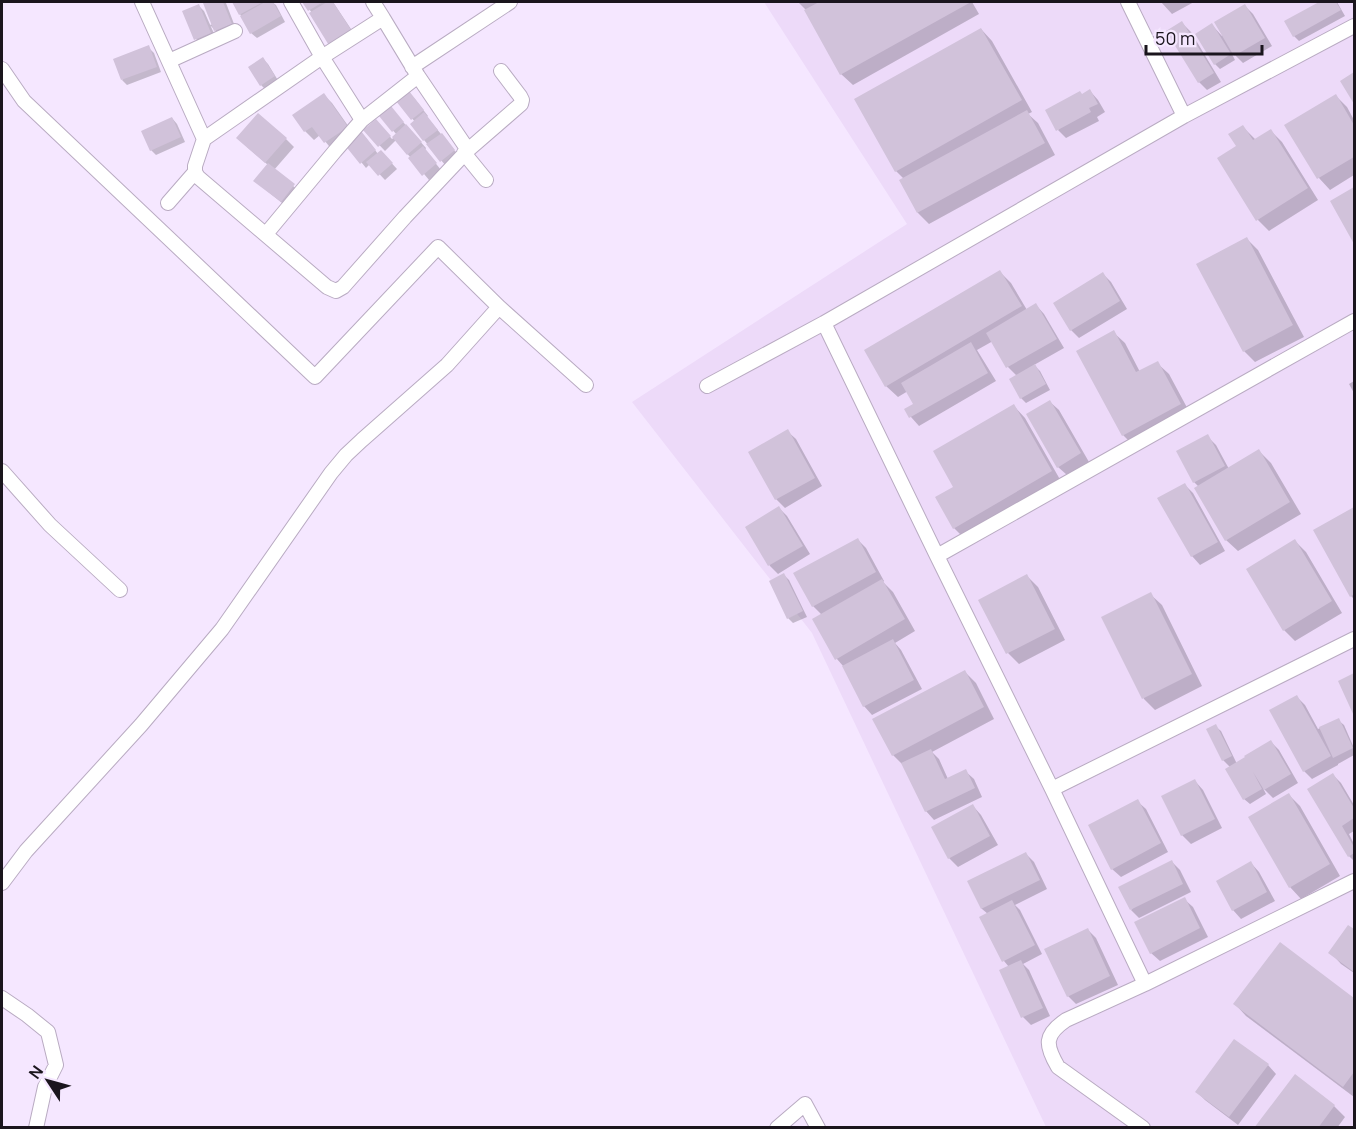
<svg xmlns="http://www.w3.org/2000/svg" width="1356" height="1129" viewBox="0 0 1356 1129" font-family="Manrope,sans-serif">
<rect width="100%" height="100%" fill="#f5e7ff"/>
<!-- built -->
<path fill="#eddaf9" d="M764,2H1354V1127H1046L812,633L632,402L907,224Z"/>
<!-- shadow -->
<path fill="#0003" d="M209,2H225L226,3L236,29L220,35L210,25L213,24L205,3Z
M233,2H272L276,5L285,22L257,38L251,33Z
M304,2H333L357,38L312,13Z
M798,2H972L979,14L853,85L841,74L806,10Z
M1161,2H1194L1172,14Z
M1322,2H1337L1345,16L1299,41L1294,36L1286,22Z
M199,6L204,11L216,38L201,44L196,39Z
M1245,6L1253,14L1272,46L1243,63L1233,53L1232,54L1235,60L1220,69L1215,64L1212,25L1222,36Z
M1182,23L1191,32L1221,82L1207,90L1199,82Z
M981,29L992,41L1032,112L1028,114L1038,123L1055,155L929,224L918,213L904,179L896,171Z
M148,47L154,53L161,72L127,85L122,80Z
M263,59L268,64L279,82L266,90L261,85Z
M1090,91L1098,100L1105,112L1097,117L1099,121L1066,138L1058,130L1082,95Z
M324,95L332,103L356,137L366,138L378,154L386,157L397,169L385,180L370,164L366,168L345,142L333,151L320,135L314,140L305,131L294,115Z
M1336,96L1347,107L1354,120V175L1330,190L1319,178L1287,126Z
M414,98L428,116L427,117L459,156L446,166L424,140L415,122L398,101Z
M396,114L426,148L425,150L441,170L429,180L396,140L385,151L365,130L381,126L392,139L397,135L381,117Z
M172,118L177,124L185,142L156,155L151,150Z
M1243,127L1256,140L1271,131L1282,142L1318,200L1269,231L1258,220L1238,146Z
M286,139L294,147L274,170L299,191L287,207L261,186L268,165L247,147Z
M1354,188V241L1332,202Z
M1247,239L1258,250L1304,337L1255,362L1244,351Z
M1000,272L1011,283L1027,310L1036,305L1044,314L1064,348L1034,365L1040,371L1050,390L1026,403L1021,398L1017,376L1008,367L993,341L977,350L996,381L919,426L911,417L906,410L915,405L908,391L898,397L886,386Z
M1103,274L1111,282L1127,309L1079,338L1071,330Z
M1113,332L1125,343L1140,372L1157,363L1169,374L1191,415L1134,446L1123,435Z
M1354,381V393L1349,384Z
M1050,402L1059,410L1089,462L1067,475L1058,467Z
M1014,406L1025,418L1062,483L965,539L954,528L955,487Z
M787,431L796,439L822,486L785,508L776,499L750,452Z
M1207,436L1216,445L1229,469L1259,451L1271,463L1301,514L1238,551L1226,540L1199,487L1194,482Z
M1184,484L1193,493L1225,551L1200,565L1192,556Z
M779,508L787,516L810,554L778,574L770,566L747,527Z
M1354,509V599L1351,596L1315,530Z
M858,540L866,548L884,581L883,582L893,592L915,631L895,643L901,650L922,689L872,715L864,706L843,666L837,659L814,620L822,615L813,606Z
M1295,541L1306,552L1342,613L1295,641L1284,630Z
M784,575L789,580L807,617L793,623L788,618Z
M1027,576L1038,587L1065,640L1019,664L1008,653Z
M1150,594L1162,605L1202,686L1155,710L1144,699L1103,618Z
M964,671L976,683L994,719L932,752L939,759L948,779L965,771L974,779L982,797L934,820L926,811L904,766L893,755Z
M1354,675V713L1340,682Z
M1296,696L1305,705L1318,729L1338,720L1344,725L1354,748V755L1338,764V765L1312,779L1304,771Z
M1215,726L1221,731L1237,764L1271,742L1279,750L1298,783L1273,798L1263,788L1266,794L1250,804L1244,799L1230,767L1223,760Z
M1333,775L1341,783L1354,805V831L1349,834L1354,844V861L1349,856L1309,789Z
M1195,781L1203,790L1222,828L1191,844L1182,835L1163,797Z
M1289,795L1300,806L1340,876L1301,899L1290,887Z
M1137,801L1146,809L1168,852L1121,877L1112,869Z
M973,806L981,815L998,845L958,867L949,858L933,828Z
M1026,854L1034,862L1047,889L1015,905L1020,910L1042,954L1023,964L1029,970L1050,1016L1031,1025L1023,1017L1009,967L1004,961L981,917L988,914L982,909L969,882Z
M1172,862L1180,870L1191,892L1139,918L1131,910Z
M1251,863L1259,872L1275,901L1241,919L1233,910Z
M1184,899L1193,907L1208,937L1160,961L1151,953Z
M1349,927L1354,931V973L1341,964L1330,952Z
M1088,930L1096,938L1118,985L1076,1004L1068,996Z
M1280,944L1354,1000V1097L1246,1016L1235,1004Z
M1268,1065L1276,1074L1238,1125L1205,1100L1197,1092Z
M1334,1106L1345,1117L1337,1128H1256Z"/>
<!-- building -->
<path fill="#d1c2da" d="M206,2H223L232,24L214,31L203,3Z
M232,2H263L239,15Z
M265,2H273L281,16L250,34L240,16Z
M302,2H323L308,11Z
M327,2H333L353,33L330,47L309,13Z
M819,2H971L840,75L804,10Z
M1319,2H1336L1341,10L1293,37L1284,21Z
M199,4L211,33L194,40L182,11Z
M1245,4L1265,38L1234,56L1214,22Z
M1182,21L1214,73L1198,83L1166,31Z
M1212,23L1231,54L1214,65L1195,34Z
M981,28L1022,100L895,172L854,99Z
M149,45L157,67L121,80L113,59Z
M263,57L275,76L260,86L248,67Z
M1354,72V104L1340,81Z
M1090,89L1098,104L1089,108L1091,112L1056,131L1045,110L1080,91L1082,94Z
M409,91L424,110L411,120L396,101Z
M324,93L348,127L324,143L312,127L304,132L292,115Z
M1336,94L1354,125V157L1317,179L1284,125Z
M391,106L404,122L392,132L379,116Z
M1027,110L1045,143L917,213L899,180Z
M424,112L438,130L423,141L410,124Z
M258,113L287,138L265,163L236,138Z
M172,117L181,137L150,151L141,131Z
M376,119L391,136L378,147L363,130Z
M406,124L422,142L407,155L392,137Z
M1243,125L1253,140L1271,129L1308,188L1256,221L1217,158L1236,146L1228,134Z
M361,131L376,150L360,164L344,144Z
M442,133L455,150L440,162L426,144Z
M423,146L437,163L422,176L408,158Z
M381,150L393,163L378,176L366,162Z
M268,163L295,184L281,202L253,181Z
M1354,187V244L1330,201Z
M1247,237L1293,325L1243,352L1196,264Z
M1000,270L1022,306L885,387L864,350Z
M1103,272L1120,301L1070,331L1053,303Z
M1036,303L1057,339L1006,368L986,333Z
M1114,330L1136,372L1158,361L1181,404L1122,436L1076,351Z
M971,342L988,373L909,418L904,409L913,404L901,383Z
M1035,364L1046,384L1020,399L1009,379Z
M1050,400L1081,453L1057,468L1026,414Z
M1014,404L1052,471L953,529L935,497L953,487L933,451Z
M788,429L815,478L775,500L748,452Z
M1208,434L1225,466L1193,483L1176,451Z
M1259,449L1290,502L1225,541L1194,488Z
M1185,483L1218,542L1191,557L1157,498Z
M779,506L803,546L768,566L745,527Z
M1354,507V594L1350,597L1313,530Z
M858,538L876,572L812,607L793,573Z
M1295,539L1332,601L1283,631L1246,569Z
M784,573L803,611L787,619L769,581Z
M1027,574L1055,629L1006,654L978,600Z
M882,579L905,619L835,660L812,619Z
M1151,592L1192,674L1142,699L1101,617Z
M893,639L914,680L863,707L842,666Z
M965,670L984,707L892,756L872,719Z
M1354,673V716L1338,681Z
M1297,695L1331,756L1303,772L1269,710Z
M1339,718L1353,748L1333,758L1319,727Z
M1216,724L1232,756L1222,761L1206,729Z
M1271,740L1291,774L1264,790L1253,772L1262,789L1243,800L1225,769L1245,757L1244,756Z
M931,749L945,779L966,769L975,788L925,812L901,763Z
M1333,773L1354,808V818L1342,826L1354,847V853L1348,857L1307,789Z
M1195,779L1215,819L1181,836L1161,796Z
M1289,793L1330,864L1289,888L1248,817Z
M1138,799L1161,843L1111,870L1088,825Z
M973,804L990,836L948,859L931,827Z
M1026,852L1040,880L981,909L967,881Z
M1172,860L1183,884L1130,910L1118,887Z
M1251,861L1267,892L1232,911L1216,881Z
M1185,897L1200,928L1150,954L1134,922Z
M1012,900L1035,945L1002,962L979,917Z
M1348,925L1354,929V972L1328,953Z
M1088,928L1110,976L1067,997L1044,949Z
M1280,942L1354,998V1072L1343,1087L1233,1004Z
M1021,960L1043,1008L1021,1018L999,970Z
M1234,1039L1269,1064L1229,1117L1195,1092Z
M1295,1074L1335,1105L1318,1128H1254Z"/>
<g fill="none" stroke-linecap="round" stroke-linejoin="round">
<defs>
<path id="minor" d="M142,2L204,139
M291,2L322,57L362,120
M373,2L383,18
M1128,2L1184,116
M383,18L418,76L468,150L405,217L343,287L336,291L327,287L198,177L195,172V166L204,139L322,57Z
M169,61L235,31
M412,67L510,2
M2,69L24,101L315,377L438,247L499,307L586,385
M468,150L521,104L522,100L520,96L501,71
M464,153L486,180
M168,203L195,172
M266,234L335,151L362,120L418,76
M824,323L937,556L1052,789L1145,984
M707,386L824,323L1184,116L1354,26
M2,471L50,525L120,590
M937,556L1354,321
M1052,789L1354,639
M2,883L26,851L141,725L222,629L331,473L346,455L362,440L447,365L499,307
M2,998L27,1015L48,1032L56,1065L45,1087L36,1128
M777,1128L805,1104L818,1128
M1143,1128L1058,1067C1045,1045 1044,1035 1066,1020L1145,984L1354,881"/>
</defs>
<!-- minor casing -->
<use href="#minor" stroke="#b9abc2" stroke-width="16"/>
<!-- minor -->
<use href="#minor" stroke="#fff" stroke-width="14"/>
</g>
<!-- border -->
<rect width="1356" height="1129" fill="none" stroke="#1a151d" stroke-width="6"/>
<!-- north arrow -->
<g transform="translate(48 1081) rotate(306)" stroke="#f5e7ff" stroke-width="4.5" paint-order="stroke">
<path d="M0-4.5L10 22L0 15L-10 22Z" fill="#1a151d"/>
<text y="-9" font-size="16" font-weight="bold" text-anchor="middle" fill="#1a151d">N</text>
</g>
<!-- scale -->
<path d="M1146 45v9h116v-9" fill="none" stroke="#1a151d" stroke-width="3"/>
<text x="1155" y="45" font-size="18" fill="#1a151d" stroke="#f5e7ff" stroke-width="4.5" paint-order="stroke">50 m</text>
</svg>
